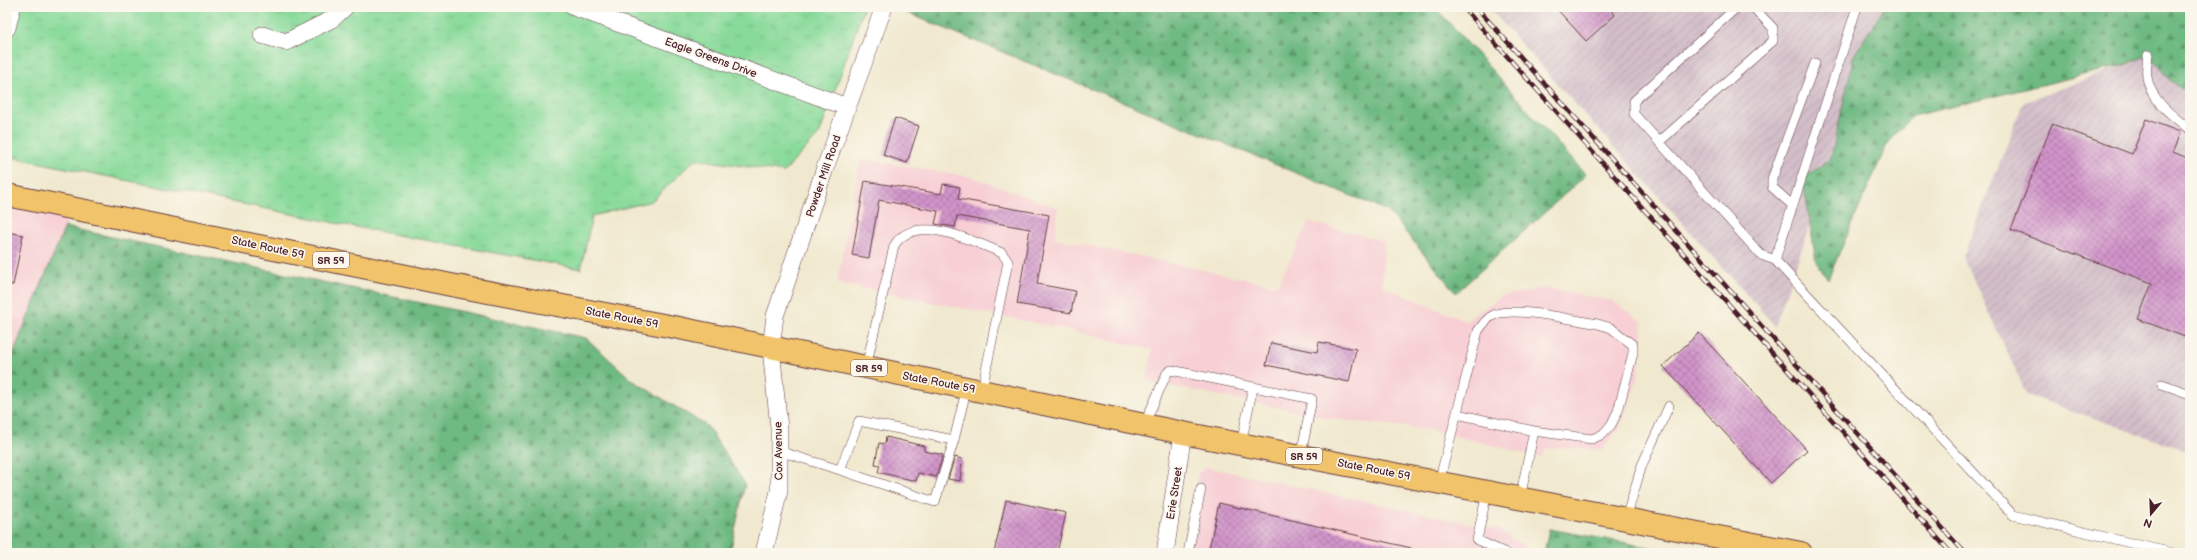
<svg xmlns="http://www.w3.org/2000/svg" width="2197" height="560" viewBox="0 0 2197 560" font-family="'Balsamiq Sans',sans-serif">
<defs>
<pattern id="industrial-furrows" width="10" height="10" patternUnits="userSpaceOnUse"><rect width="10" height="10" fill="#d2bdc8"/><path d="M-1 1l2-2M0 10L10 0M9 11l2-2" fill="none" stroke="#b6a2ac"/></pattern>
<pattern id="grass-tufts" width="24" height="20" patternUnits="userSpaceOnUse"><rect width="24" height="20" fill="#88da9a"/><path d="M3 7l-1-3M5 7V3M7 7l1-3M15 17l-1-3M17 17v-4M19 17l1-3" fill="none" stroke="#77bb85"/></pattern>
<pattern id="forest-firs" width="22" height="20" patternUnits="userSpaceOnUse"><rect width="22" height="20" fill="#6eba82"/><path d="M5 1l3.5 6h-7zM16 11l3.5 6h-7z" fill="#5c976b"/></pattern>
<pattern id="building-cross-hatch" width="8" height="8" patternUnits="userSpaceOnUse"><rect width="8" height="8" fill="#d194ca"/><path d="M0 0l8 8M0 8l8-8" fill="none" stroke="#ac78a4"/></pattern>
</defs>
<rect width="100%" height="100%" fill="#fbf7ec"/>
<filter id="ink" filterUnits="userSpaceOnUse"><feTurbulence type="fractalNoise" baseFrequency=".025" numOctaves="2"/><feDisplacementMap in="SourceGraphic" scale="8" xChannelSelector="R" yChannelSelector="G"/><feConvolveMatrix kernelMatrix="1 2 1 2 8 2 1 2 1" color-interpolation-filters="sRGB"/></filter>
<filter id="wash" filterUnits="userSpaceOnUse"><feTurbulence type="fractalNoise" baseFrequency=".012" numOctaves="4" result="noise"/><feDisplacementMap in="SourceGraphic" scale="16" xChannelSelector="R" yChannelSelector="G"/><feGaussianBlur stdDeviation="0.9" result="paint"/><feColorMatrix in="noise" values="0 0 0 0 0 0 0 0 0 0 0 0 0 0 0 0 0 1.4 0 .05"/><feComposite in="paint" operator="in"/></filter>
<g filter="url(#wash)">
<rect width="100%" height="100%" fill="#f1e9cf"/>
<!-- built -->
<path fill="#f7cfd4" d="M861,159L972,177L1058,208L1055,238L1277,286L1309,222L1384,241L1382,286L1466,321L1502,296L1547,288L1613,301L1643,322L1638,378L1619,428L1603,449L1546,448L1542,458L1431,430L1333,419L1147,381L1152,350L1065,329L837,283Z
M7,195L67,207L65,227L7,368Z
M1206,467L1499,530L1535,553H1182L1198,473Z"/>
<!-- industrial -->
<path fill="url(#industrial-furrows)" d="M1488,7H1885L1775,326Z
M2150,55L2190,84V452L2027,395L1963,257L2023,103Z"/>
<!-- grass -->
<path fill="url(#grass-tufts)" stroke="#697c62" d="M7,7H864L820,133L784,172L695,159L652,201L592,216L581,269L355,227L7,156Z"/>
<!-- forest -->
<path fill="url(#forest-firs)" stroke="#5c6c56" d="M907,7H1435L1586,175L1456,293L1388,211L905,12Z
M1885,7H2190V95L2170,80L2148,55L2124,65L1913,116L1888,142L1828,279L1816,262L1803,179L1831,158L1854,55Z
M65,227L586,338L632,380L707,426L745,484L730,553H7V368Z
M1549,529L1683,553H1544Z"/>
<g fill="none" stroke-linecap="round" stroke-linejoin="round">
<!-- stream -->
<path stroke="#62b7df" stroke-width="4.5" d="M2190,52V57"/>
</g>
<g id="blocks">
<!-- building -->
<path fill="url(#building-cross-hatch)" d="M1555,7H1608L1615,15L1586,41Z
M895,118L919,126L907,163L883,155Z
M2146,119L2180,132L2173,152L2190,159V339L2138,319L2152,283L2011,230L2052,124L2132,154Z
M865,181L941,194L943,184L960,187L958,199L1049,215L1037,284L1075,291L1071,313L1017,304L1030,229L957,216L955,227L935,224L938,211L879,200L869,258L852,255Z
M7,232L23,235L13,285L7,284Z
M1699,333L1807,450L1771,483L1663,366Z
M1319,342L1356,349L1349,382L1266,365L1271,343L1317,352Z
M886,437L924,446V451L943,455L936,477L918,473L916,481L878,472L880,465L875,464L879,443L885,444Z
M955,457L962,459L960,481L948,479Z
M1006,500L1066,513L1057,553H994Z
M1219,503L1411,548V553H1208Z"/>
</g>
</g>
<g filter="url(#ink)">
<use href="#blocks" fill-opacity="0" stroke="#633d44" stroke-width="1"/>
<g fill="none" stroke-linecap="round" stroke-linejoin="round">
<defs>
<path id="service" d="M1737,7L1634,101V114L1761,255L1775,260
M1857,7L1775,260L2013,515L2173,553
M2148,55C2147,62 2146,70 2147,77C2150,100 2173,116 2190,130
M1659,142L1773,41V28L1753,7
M1792,205L1772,187V179L1815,63
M866,367L894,246C914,211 975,242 1002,253L1008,262L982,390
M2162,384L2190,394
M1144,425L1167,373L1171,370L1312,399L1301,455
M1241,444L1253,387
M779,451L840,470L859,421L954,440
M840,470L935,502L954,440L967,387
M1439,482L1478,331C1483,324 1488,317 1496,314C1519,307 1572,320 1598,324L1611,328L1633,345V353L1618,411L1611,425L1603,434L1592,439L1534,431L1457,414
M1487,492L1477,540L1506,553
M1520,498L1534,431
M1626,518L1642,465L1669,406
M1188,553L1201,489"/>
<path id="minor" d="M574,7L847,107
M7,28L12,7
M262,35L286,42L332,19L345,7
M764,553L779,491V428L771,348L775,316L825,168L884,7
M1165,553L1183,433"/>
<path id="primary" d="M7,195L451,285L679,328L1183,433L1801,553"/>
</defs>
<!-- service casing -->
<use href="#service" stroke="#633d44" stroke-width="10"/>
<!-- minor casing -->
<use href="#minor" stroke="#633d44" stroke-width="18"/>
<!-- primary casing -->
<use href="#primary" stroke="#633d44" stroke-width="24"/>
<!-- service -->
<use href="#service" stroke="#fff" stroke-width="9"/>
<!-- minor -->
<use href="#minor" stroke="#fff" stroke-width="17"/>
<!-- primary -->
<use href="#primary" stroke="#f1c36a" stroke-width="22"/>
<defs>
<path id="rail" d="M1463,7L1951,553
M1476,7L1965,553"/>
</defs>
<!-- rail casing -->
<use href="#rail" stroke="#4a1f2b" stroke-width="4.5"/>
<!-- rail -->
<use href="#rail" stroke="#fbf7ec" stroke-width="3" stroke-dasharray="9" stroke-linecap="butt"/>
</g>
</g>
<g text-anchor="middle" stroke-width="3.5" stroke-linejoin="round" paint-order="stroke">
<!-- shield labels -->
<g fill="#fbf7ec" stroke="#7f6065" stroke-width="1">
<rect x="313" y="252" width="36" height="16" rx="3"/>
<rect x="851" y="360" width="36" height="16" rx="3"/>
<rect x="1286" y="448" width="36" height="16" rx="3"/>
</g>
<g font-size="10" font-weight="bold" fill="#4a1f2b">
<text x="331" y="264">SR 59</text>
<text x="869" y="372">SR 59</text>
<text x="1304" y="460">SR 59</text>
</g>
<!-- street labels -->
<g font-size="11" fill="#4a1f2b" stroke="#fbf7ec">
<text transform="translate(711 57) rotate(20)" y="4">Eagle Greens Drive</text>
<text transform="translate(823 176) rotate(-71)" y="4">Powder Mill Road</text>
<text transform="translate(268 247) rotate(12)" y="4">State Route 59</text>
<text transform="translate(622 317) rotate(11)" y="4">State Route 59</text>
<text transform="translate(939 382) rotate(11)" y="4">State Route 59</text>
<text transform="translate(778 451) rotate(-91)" y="4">Cox Avenue</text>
<text transform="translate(1374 469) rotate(11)" y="4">State Route 59</text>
<text transform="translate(1174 493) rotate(-81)" y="4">Erie Street</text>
</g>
</g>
<!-- margin -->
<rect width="2197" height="560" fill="none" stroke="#fbf7ec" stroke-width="24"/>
<!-- north arrow -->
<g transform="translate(2151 514) rotate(199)" stroke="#fbf7ec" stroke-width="3" paint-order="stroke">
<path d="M0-3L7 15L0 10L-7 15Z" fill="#4a1f2b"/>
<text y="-6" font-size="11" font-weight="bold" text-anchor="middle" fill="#4a1f2b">N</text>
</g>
</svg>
